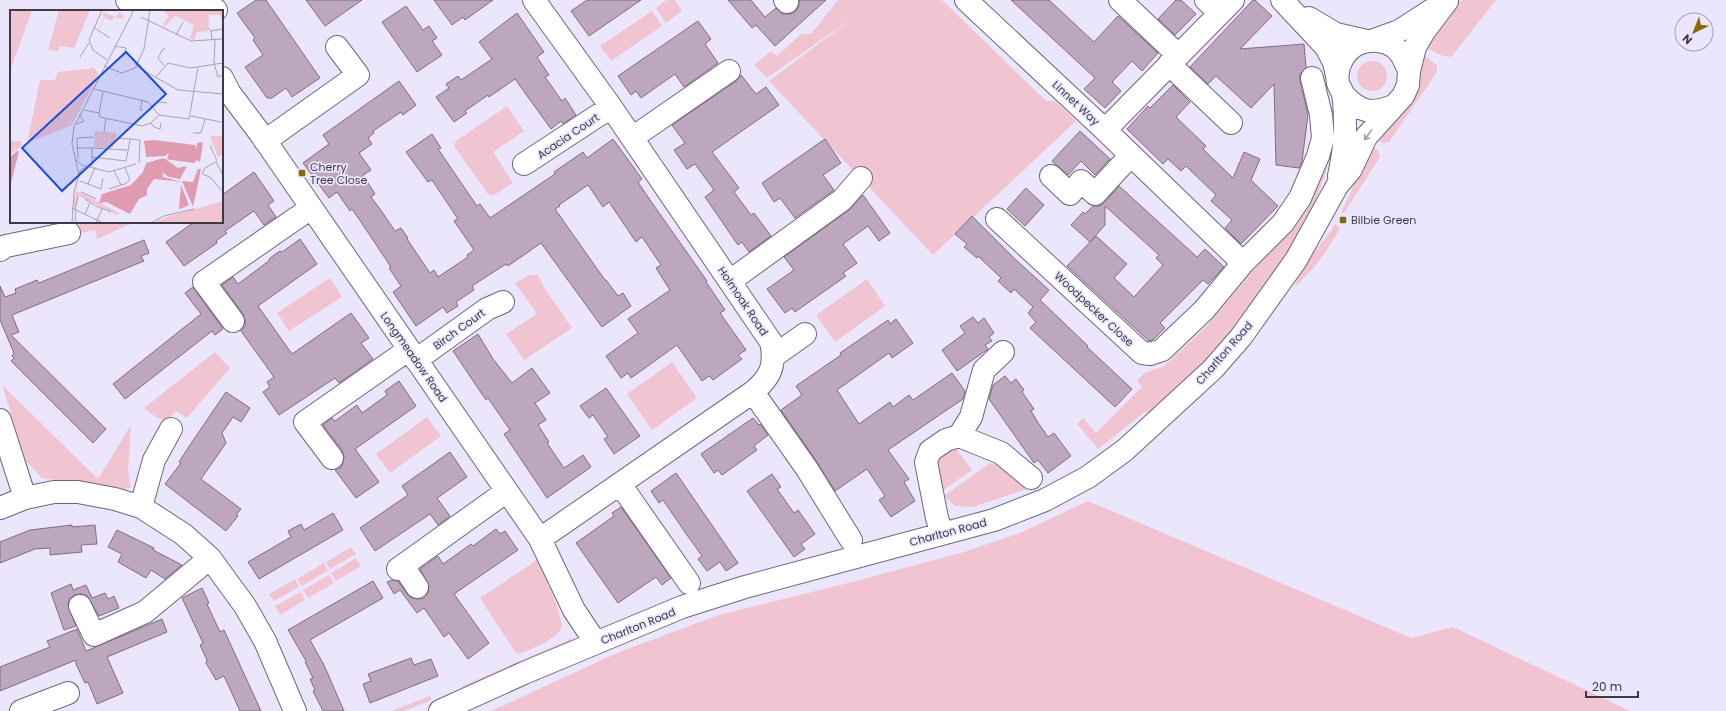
<svg xmlns="http://www.w3.org/2000/svg" width="1726" height="711" viewBox="0 0 1726 711" font-family="Poppins,sans-serif">
<rect width="100%" height="100%" fill="#ece6fd"/>
<!-- green -->
<path fill="#f1c4d1" d="M666,0H675L682,11L666,23L656,8Z
M838,0H942L1046,101H1055L1076,121L933,255L769,81L854,17L767,78L754,65L771,51L777,56L801,34H811Z
M1462,0H1496L1452,56C1443,59 1430,49 1422,44L1457,3Z
M652,11L662,26L611,61L600,46Z
M1419,52L1437,65V72L1389,142L1383,143L1374,137Z
M1357 76a15 15 0 1 1 30 0a15 15 0 1 1-30 0Z
M507,106L524,131L493,152L513,183L492,196L488,194L454,146L456,141Z
M1369,144L1378,150L1380,157L1344,213L1341,212L1351,192Z
M1329,154L1325,175L1309,218L1297,240L1232,334L1192,376L1150,413L1145,412L1098,449L1077,424L1083,418L1096,433L1142,387L1137,381L1144,373L1164,366L1205,328L1294,222Z
M79,222H135L97,239L95,230L81,233Z
M1335,224L1340,227C1329,250 1314,269 1295,287C1302,259 1321,248 1335,224Z
M530,275H538L545,289L572,328L524,360L506,334L537,314L515,283Z
M330,278L342,297L289,331L277,313Z
M867,279L885,306L835,342L816,315Z
M215,352L230,368L187,418L176,411L167,420L157,418L144,408Z
M672,362L697,398L652,430L627,394Z
M2,385L98,479L131,425L128,471L131,488L118,490L42,478L26,461Z
M427,417L441,436L390,473L376,454Z
M954,446L972,470L938,494L935,454Z
M990,463L1008,469L1016,476L1020,485L1033,487L973,507L955,506L944,496Z
M1088,501L1411,638L1453,627L1630,711H491L619,652L719,615L856,581L964,552L1022,532Z
M351,547L356,554L330,569L326,562Z
M356,558L361,566L336,581L331,573Z
M537,560C542,571 566,620 561,629C555,640 530,650 518,654L514,650L480,598Z
M324,563L328,570L302,586L297,579Z
M329,575L334,583L308,598L303,590Z
M295,579L299,587L274,601L269,594Z
M301,592L305,600L280,615L275,606Z
M571,639V643L462,691L463,686L467,684Z
M430,696L432,700L404,711H391Z"/>
<!-- building -->
<path fill="#bda7bc" stroke="#826d81" d="M256,0H266L320,78L292,97L286,88L272,98H267L245,67L263,55L253,40L255,38L237,13Z
M306,0H362L325,26Z
M434,0H493L465,20L463,17L452,25Z
M587,0H641L589,36L571,11Z
M728,0H751L765,17L776,8L783,14H791L796,11L799,6V0H826L775,46L756,25L752,28Z
M1011,0H1049L1094,42L1118,16L1158,53L1142,71L1132,61L1112,82L1121,91L1105,108L1084,89L1095,78Z
M1176,0H1181L1196,14L1175,35L1158,19Z
M1253,0H1255L1272,16L1240,49L1304,44L1306,68L1300,74V81L1308,114L1302,162L1299,168L1276,165L1274,84L1251,108L1216,76L1208,84L1190,67Z
M406,6L423,30L429,26L437,38L432,41L442,55L417,72L382,22Z
M517,13L544,52L537,57L549,75L545,77L562,101L565,98L576,115L563,124L561,121L551,129L515,79L489,97L488,95L465,111L467,113L454,122L436,97L449,88L446,84L458,76L461,80L492,59L479,42Z
M698,21L711,39L705,44L718,63L684,87L675,74L641,98L636,91L631,95L618,76Z
M741,75L756,94L766,87L779,105L712,152L739,188L734,192L751,215L754,213L771,236L749,252L742,242L738,245L705,197L714,190L695,164L687,169L674,150L685,143L672,125L736,81Z
M399,81L416,105L403,115L401,112L373,131L374,133L368,138L372,144L359,153L371,170L363,175L375,194L371,197L380,209L395,231L401,228L408,238L407,239L430,273L434,270L438,277L468,257L467,255L474,250L454,221L458,219L432,180L428,182L406,152L432,134L441,148L438,149L477,206L480,204L490,218L555,174L554,172L583,152L587,158L613,139L642,179L638,182L650,200L707,281L706,282L725,310L720,313L746,350L738,355L742,359L713,380L709,376L702,381L677,345L631,378L628,373L621,378L606,356L638,333L628,319L670,290L656,268L661,265L642,237L636,242L609,202L603,207L588,185L559,205L560,206L555,209L605,280H606L618,296L623,293L631,306L602,327L541,243L508,266L506,264L472,286L474,290L456,302L458,306L447,313L443,307L416,326L393,292L401,286L389,268L391,267L361,222L352,209L350,211L337,192L329,198L303,163L329,144L323,135Z
M1173,85L1190,102L1176,117L1206,146L1203,149L1233,178L1244,152L1260,159L1251,180L1278,206L1241,244L1225,228L1232,220L1211,201L1216,195L1186,166L1181,171L1168,159L1163,164L1127,129L1148,106L1150,108Z
M1080,131L1110,159L1095,175L1081,161L1068,175L1052,161Z
M825,139L841,163L823,175L834,190L795,218L780,198L774,202L762,183Z
M254,172L274,201L268,205L276,217L264,225L254,211L225,231L227,233L216,241L217,243L184,266L166,242L194,222H222V195Z
M1119,186L1197,257L1205,249L1224,267L1208,284L1203,280L1160,323L1165,328L1154,339L1149,341L1067,266L1096,236L1127,264L1114,278L1134,297L1163,265L1156,258L1159,255L1105,206V225L1090,242L1071,225L1083,212L1085,214L1093,206H1099L1104,203Z
M1026,188L1044,205L1025,226L1007,209Z
M863,195L890,233L879,241L868,226L843,244L857,263L843,273L846,276L795,312L792,308L785,313L767,289L794,270L784,257L849,210Z
M972,216L1015,259L1049,290L1040,300L1088,346L1087,347L1132,389L1115,407L1030,328L1036,322L1028,313L1033,307L1014,289L1011,293L998,281L1001,278L978,256L977,258L964,247L967,244L955,234Z
M300,239L317,264L258,306L292,354L351,313L369,338L361,343L373,359L339,383L335,378L279,415L263,392L270,387L267,382L274,377L241,331L245,326V320L243,314L222,285L233,277L238,284L270,260L269,259L274,255L280,251L282,252Z
M144,240L149,253L141,256L144,261L12,315L19,332L11,335L106,429L93,443L11,361L14,358L12,356L14,353L0,320V286L5,297L16,293L15,289L37,280L39,283Z
M193,287L223,329L215,335L212,331L125,399L113,384L201,314L185,293Z
M973,317L978,323L984,318L994,333L989,337L992,341L985,345L988,349L957,371L942,350L965,333L960,326Z
M896,319L913,343L892,358L889,353L837,390L859,424L890,402L893,407L909,395L913,400L952,373L965,391L963,399L888,450L909,479L904,482L915,501L891,517L879,500L885,496L867,469L835,491L817,462L781,410L802,395L796,386L841,355L840,353L888,320L890,324Z
M478,334L493,359L512,383L532,368L550,393L535,403L546,420L538,425L549,442L547,443L564,468L583,455L591,467L547,498L504,434L510,430L488,398L486,400L453,351Z
M1005,376L1011,383L1016,379L1024,390L1022,392L1034,409L1031,411L1039,424L1048,437L1054,433L1071,456L1048,473L1038,460L1034,463L989,399L993,385Z
M399,381L416,406L355,449L379,482L356,498L335,470L340,468L343,463L344,456L342,450L323,425L332,418L335,421L357,405L362,413L387,395L385,391Z
M606,388L640,436L614,454L604,439L608,437L593,415L589,418L580,406Z
M226,392L250,408L241,422L233,417L222,433L226,443L201,479L241,509L236,515L238,516L226,531L165,484L181,463L179,462L190,445Z
M753,418L759,425L760,424L768,435L754,446L757,450L722,475L718,470L714,473L701,454Z
M450,452L467,477L437,498L450,516L438,525L430,514L375,551L360,528L408,495L402,486Z
M676,473L738,563L726,571L720,562L707,571L698,559L702,556L687,535L663,500L659,503L651,491Z
M772,474L781,487L777,489L794,513L798,510L815,534L801,544L805,549L794,557L747,491Z
M621,507L671,578L662,585L656,577L618,603L576,543L614,516L612,513Z
M333,513L343,530L259,579L248,562L291,537L288,531L301,524L304,530Z
M72,525V527L95,525L97,544L81,545L82,552L50,555V548L35,549L0,563V542L30,530Z
M496,529L500,534L505,531L518,550L454,594L489,643L468,659L449,633L444,637L424,608L417,613L400,590L394,594L387,582L392,580L398,581L407,594L412,598L418,599L424,598L428,593L429,586L420,569L438,556L443,564L471,544L473,546Z
M117,530L154,548L153,550L182,565L165,579L151,570L146,578L118,562L122,554L108,547Z
M373,581L383,598L310,640L324,665L344,711H323L313,691L315,690L310,679L313,678L305,662L306,661L288,630Z
M71,584L73,590L86,585L92,598L105,593L108,599L114,596L119,608L99,616L87,596L81,594L75,595L69,599L68,605L76,626L64,630L51,593Z
M202,588L209,603L207,604L220,632L224,630L261,711H240L224,676L216,680L206,663L207,660L200,645L203,643L182,598Z
M162,619L167,632L107,657L123,693L97,704L88,682L85,683L76,664V660L0,691V667L50,647L47,641L77,629L86,651Z
M411,658L414,665L431,659L438,676L370,703L363,684L371,681L368,674Z"/>
<g fill="none" stroke-linecap="round" stroke-linejoin="round">
<defs>
<path id="minor" d="M127,0L146,5L216,10
M534,0L611,107L771,342C776,365 771,377 753,392L540,539
M785,0L787,2
M966,0L1105,130L1233,0
M1120,0L1178,55
M1206,0L1220,13
M1282,0L1326,47L1334,62L1337,76
M1309,18L1336,34L1367,41
M1374,40L1399,31L1435,8
M1169,64L1231,123
M222,78L229,92L262,136L540,539L574,610L596,643
M1343,94C1359,112 1371,115 1393,106
M1105,130L1243,263
M632,138L729,71
M265,141L358,75L337,47
M524,164L611,107
M1051,176L1070,194L1081,181L1095,194L1130,156
M1339,176C1342,161 1345,146 1345,131C1345,119 1345,105 1343,94C1342,90 1339,87 1338,83C1335,67 1345,49 1360,43C1369,40 1378,40 1387,43C1400,48 1404,59 1409,71
M997,219L1142,353L1150,354L1162,350L1204,310L1243,263L1283,223L1300,198L1318,156L1323,138L1321,115L1312,78
M0,250L6,246L69,233
M730,281L842,200L861,178
M233,321L204,282L311,208
M774,356L805,334
M416,360L487,309L503,302
M753,392L807,469L851,540
M0,420L25,498
M959,436L971,417L984,370L1003,352
M332,458L305,422L408,350
M620,484L689,583
M141,507L154,460L171,429
M0,508L25,498L54,492H78L115,499L141,507L183,534L210,558L245,606L265,641L295,711
M942,534L937,518L926,462L930,451L946,440L959,436L1001,453L1031,478
M403,566L417,587
M398,569L507,491
M80,606L94,635L145,612L210,558
M21,711L68,693
M440,711L524,673L682,607L745,587L994,520L1045,500L1088,477L1125,450L1213,369L1241,337L1296,260L1337,186L1351,169L1366,137L1403,96L1408,85L1409,71L1415,47L1425,30L1447,1"/>
</defs>
<!-- minor casing -->
<use href="#minor" stroke="#6d667f" stroke-width="24"/>
<!-- minor -->
<use href="#minor" stroke="#fff" stroke-width="22"/>
</g>
<!-- one-way arrows -->
<defs><path id="oneway-shaft" d="M-6 0H5M1.5-3L5.5 0L1.5 3" fill="none" stroke-width="1.6" stroke-linecap="round" stroke-linejoin="round"/></defs>
<use stroke="#9e9ca2" href="#oneway-shaft" transform="translate(1368 135) rotate(126)"/>
<!-- markers -->
<g fill="#846c07" stroke="#ece6fd" stroke-width="1.5">
<rect x="298" y="169" width="8" height="8" rx="2"/>
<rect x="1339" y="216" width="8" height="8" rx="2"/>
</g>
<g text-anchor="middle" stroke-width="3.5" stroke-linejoin="round" paint-order="stroke">
<!-- street labels -->
<g font-size="11" fill="#3d3a45" stroke="#ece6fd">
<text transform="translate(1076 103) rotate(43)" y="4">Linnet Way</text>
<text transform="translate(568 136) rotate(-34)" y="4">Acacia Court</text>
<text transform="translate(743 301) rotate(56)" y="4">Holmoak Road</text>
<text transform="translate(1094 309) rotate(43)" y="4">Woodpecker Close</text>
<text transform="translate(459 329) rotate(-36)" y="4">Birch Court</text>
<text transform="translate(1224 353) rotate(-49)" y="4">Charlton Road</text>
<text transform="translate(414 357) rotate(55)" y="4">Longmeadow Road</text>
<text transform="translate(948 532) rotate(-15)" y="4">Charlton Road</text>
<text transform="translate(638 626) rotate(-22)" y="4">Charlton Road</text>
</g>
<!-- poi labels -->
<g font-size="11" fill="#3d3a45" stroke="#ece6fd" text-anchor="start">
<text x="310" y="171">Cherry<tspan x="310" dy="13">Tree Close</tspan></text>
<text x="1351" y="224">Bilbie Green</text>
</g>
</g>
<!-- overview -->
<g transform="translate(10 10)">
<rect width="213" height="213" fill="#ece6fd"/>
<path d="M0,0L22,1L0,60ZM49,0H80L64,38L50,36L48,41L38,40ZM153,0L213,1V13L210,5H199L198,21L187,22L184,30L180,29L184,15L165,6L155,16L153,14L159,6ZM93,2L106,7L109,2L114,6L112,9L104,7L102,11L95,8L90,18L94,21L85,16L89,18L95,7L92,5ZM84,58L89,64L62,115L17,133L30,70H45L48,62ZM85,121L107,123L103,138L84,137ZM200,126H213V144L208,147ZM0,131H11L12,135L0,145ZM71,162L67,181L109,203L108,205L69,186L65,198L63,193ZM213,191V213H143L157,207Z" fill="#f1c4d1"/>
<path d="M144,130L185,135L186,140L187,133L193,132L190,152L187,150L184,153L161,150L157,149L159,143L155,146L136,147L134,131ZM7,141H9L0,177V147ZM154,148L168,158L177,156L170,169L159,167L153,163L152,158L153,167L172,172L144,169L137,179V185L129,189L120,204L96,192L89,193L92,184L121,175L133,162L136,153ZM188,159H191L183,197L172,171L183,172ZM171,175L179,195L170,199H169Z" fill="#df9bb0"/>
<path fill="none" stroke="#a6a1b3" stroke-width="1" d="M92,0L79,30L83,40L97,50M131,7L181,31L213,29M83,17L100,28M198,18L201,21L202,30M201,21L213,19M166,25L173,12M205,30L204,53L208,67L212,65M104,36L116,38L113,47M70,47L79,33M154,55L148,48L153,39H155M94,56L112,63L125,58L134,39L140,0M126,56L168,80L213,84M146,67L158,53L180,58L213,53M84,79L138,92L149,105M93,82L89,103L90,107L132,116L141,113L149,105M132,91L130,100H133M142,96L148,92L157,93M74,100L89,103M149,105L179,109L188,57M181,106L211,112M141,113L144,117L150,119L151,113M67,114L74,111L69,105M94,122L96,108M183,123H191L195,109M108,128L130,130L129,153M200,135L207,151M66,138H82M82,147L116,151M68,149L67,128L84,127M66,150L72,155L99,162L126,154M116,151L120,130M82,156V138L117,140M104,161L111,175L115,174L120,170L115,158M69,165L62,134L64,117L124,0M213,165L206,152L195,158L192,164L200,167L213,182M70,171L91,179L93,168M78,174L85,157M99,179L111,175M71,182L86,189M75,189L86,196M86,196L101,202M62,198L93,213M65,200L68,187M66,200L65,210L68,213M75,204L80,193M62,213L64,182L70,161L75,157M86,213L92,199M141,213L154,206L184,199"/>
<path fill="#1d4ed8" fill-opacity="0.15" stroke="#1d4ed8" stroke-width="2" d="M116,42L156,84L52,181L12,138Z"/>
<rect width="213" height="213" fill="none" stroke="#3d3a45" stroke-width="2"/>
</g>
<!-- north arrow -->
<g transform="translate(1694 32) rotate(223)"><circle r="19" fill="#ece6fd" stroke="#a6a1b3"/>
<path d="M0-3L7 15L0 10L-7 15Z" fill="#846c07"/>
<text y="-6" font-size="11" font-weight="bold" text-anchor="middle" fill="#3d3a45">N</text>
</g>
<!-- scale -->
<path d="M1586 691v6h52v-6" fill="none" stroke="#3d3a45" stroke-width="2"/>
<text x="1592" y="691" font-size="12" fill="#3d3a45" stroke="#ece6fd" stroke-width="3" paint-order="stroke">20 m</text>
</svg>
